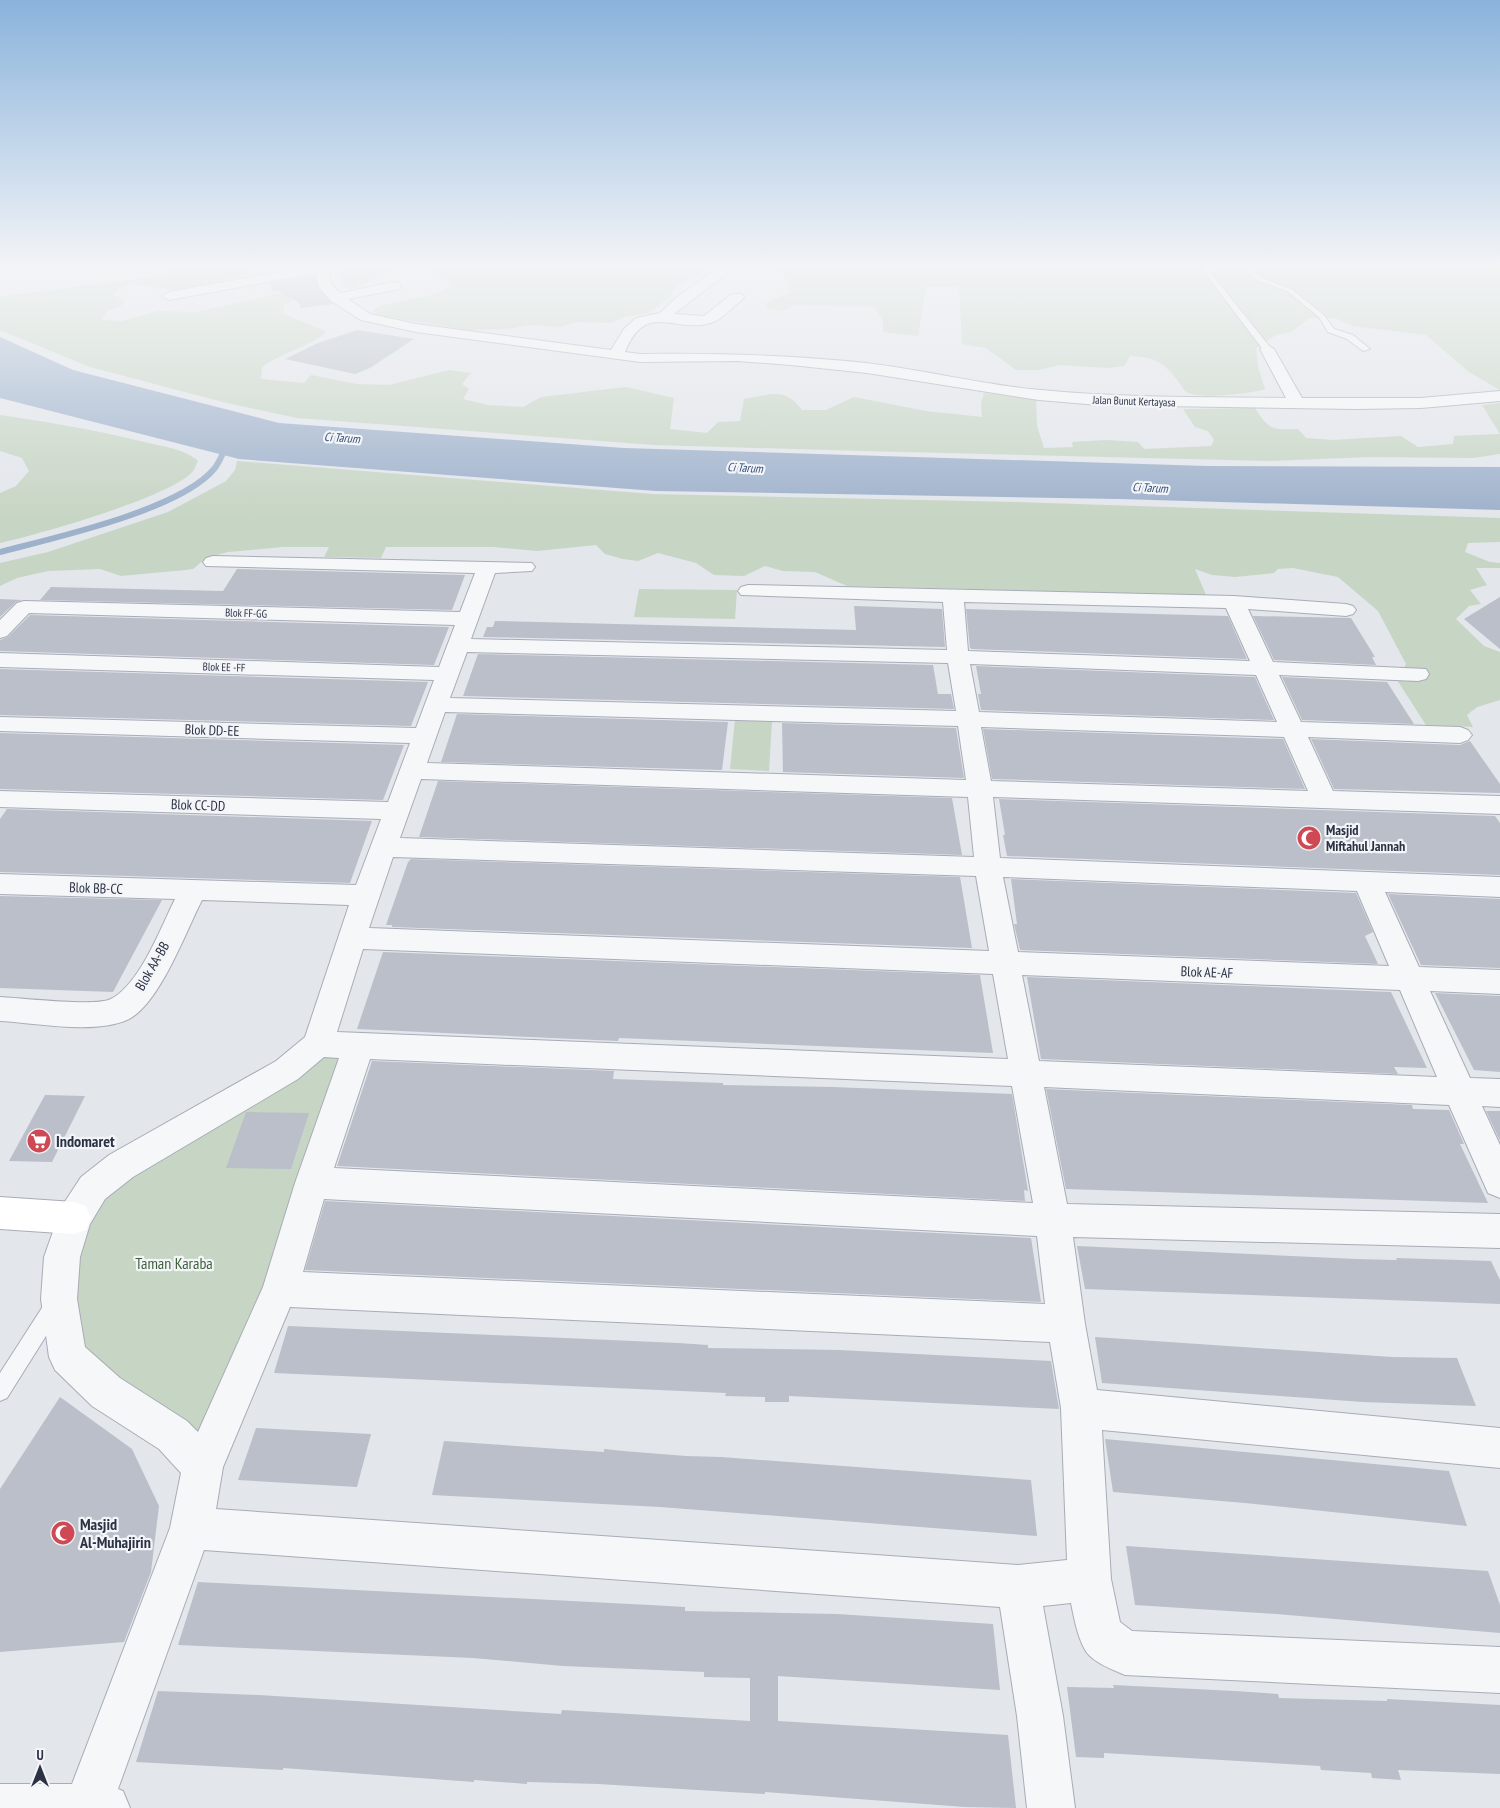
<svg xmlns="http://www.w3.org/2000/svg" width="1500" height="1808" viewBox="0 0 1500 1808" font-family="'PT Sans Narrow',sans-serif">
<rect width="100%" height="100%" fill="#e3e6eb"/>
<!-- green -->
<path fill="#c7d5c4" d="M158,266H250L246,275C227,279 188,292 170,290C151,288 128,276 113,295L122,299L125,304L107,311L101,320L122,321L158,311L196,312L310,287L284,306V314L327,332C307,348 282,352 262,367L261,379L304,383L311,375L357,384L389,385L449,370L471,373L462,384L469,389L463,399L488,405L523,407L541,397L626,387L674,398L670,429L707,433L718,422L740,421L744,399C770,395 785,386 802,410H826L854,397L926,411L982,417L981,403L984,393L1036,399L1037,426L1044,448L1073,447L1072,442L1106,440L1138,442L1144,449L1211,446L1214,440L1208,431L1195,427L1183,409L1255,408C1269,430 1272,430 1298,429L1306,438L1333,440L1401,436L1418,447L1453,444L1454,436L1500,434L1482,405L1500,403V454L1473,458L1370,457L1268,461L862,451L654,445L297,418L223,402L90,367L0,330V297L166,275Z
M366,266H711L701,274L676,286L670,297L649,313L624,317L612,323L577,322L560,327L531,325L507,329L469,330L380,316L373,311L380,306L432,295L452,286C416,252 387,275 350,290L344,286L337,270Z
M768,266H1500V390L1469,372L1426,335L1353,326L1335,318H1310L1291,332L1276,335L1256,348L1258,367L1265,389C1249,394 1203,399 1188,393C1184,391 1181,385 1178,381C1164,362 1154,357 1130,356L1124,366L1107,368L1059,365L1039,370H1016L986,348L962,344L959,287H926L918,336L883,332V319L873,307L794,305L786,310H769L765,304L790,292L784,275Z
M0,415C49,422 96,430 144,442C161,446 185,449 198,461C196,464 195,469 193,471C172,497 36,535 0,543V493L16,486L29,471L22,458L0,451Z
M237,461L652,494L1016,502L1500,518V542L1468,543L1465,552L1490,562L1500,563V568H1476L1487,585L1470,590L1481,604L1469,606L1456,619L1484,646L1500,652V700L1477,707L1467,715L1473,727L1426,725L1397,680L1406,664L1378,611L1338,577L1293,568L1278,569L1274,573L1235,577L1212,575L1195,569L1206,595L847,586L815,572L783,571L765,566L744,576L714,575L696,563L658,553L638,561L623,559L605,554L596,545L537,551L493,547H386L381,558L324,557L329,547H283L228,552L206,558L193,569L185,570L121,576L100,569L48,571L17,578L0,586V563L48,552L168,512L226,481L235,470Z
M639,589L737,590L735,619L634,617Z
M735,719L772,721L769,771L730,769Z
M359,1046L203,1467L106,1392L59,1299L74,1218L304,1057Z"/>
<!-- water -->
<path fill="#9eb1cb" d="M0,337L73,370L279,423L624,448L1207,466L1500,467V510L1119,499L656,491L239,459L0,398Z"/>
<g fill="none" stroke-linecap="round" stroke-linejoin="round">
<!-- stream -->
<path stroke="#9eb1cb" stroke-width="6" d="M0,552C54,538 180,510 214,469C220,462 223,452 227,445"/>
</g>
<!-- building -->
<path fill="#babfc9" d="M315,275L318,288L333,304L301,308L299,303L278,291L273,292L270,283Z
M357,330L414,339L370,368L355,374L285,359L318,343Z
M237,569L356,572L465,575L452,610L40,600L51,587L223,591Z
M1500,597V649L1464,619Z
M0,599L22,600L16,602L0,617Z
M854,606L942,609L945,647L483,637L487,627H493L495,621L856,630Z
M966,609L1228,616L1247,659L972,649L970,648Z
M30,615L449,627L434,665L0,651V640L8,637Z
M1253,616L1351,618L1375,657H1372L1376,665L1274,660Z
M478,654L933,665L938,694H951L954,709L463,696Z
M976,666L1255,677L1274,720L981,710L978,694H981Z
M0,669L428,682L411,726L0,715Z
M1282,677L1387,682L1414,724L1302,720Z
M457,714L728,722L722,770L441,762Z
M782,723L956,728L964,778L783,772Z
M983,729L1283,739L1305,789L992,779Z
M0,733L404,745L383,800L0,789Z
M1311,739L1460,745L1470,741L1500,784V793L1334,789Z
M438,781L952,798L962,855L419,837Z
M999,799L1495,816L1500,823V875L1007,856L1003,835H1005Z
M7,809L372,821L350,883L0,872V819Z
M411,859L960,877L972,948L392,927V925H386L408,862Z
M1011,879L1356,893L1373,932L1365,936L1378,964L1020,950L1014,924H1017Z
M1388,894L1500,899V968L1421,965Z
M0,896L162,900L113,992L0,988Z
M383,952L980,975L993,1053L619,1038L618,1041L357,1029Z
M1027,977L1391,992L1427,1068L1394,1067L1398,1074L1041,1059Z
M1435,993L1500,996V1072L1474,1070Z
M372,1061L614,1071L613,1079L723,1083V1085L833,1087L1012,1094L1028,1191L1024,1190L1025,1201L337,1166Z
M1046,1089L1412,1105L1413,1109L1449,1110L1464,1144H1460L1488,1203L1066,1189Z
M45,1095L85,1096L52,1162L9,1161Z
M1486,1111H1500V1141Z
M246,1112L309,1113L291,1169L226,1168Z
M325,1201L1031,1238L1041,1302L305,1270Z
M1077,1246L1356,1259L1397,1260L1396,1258L1491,1261L1500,1280V1304L1085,1289Z
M288,1326L678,1343L708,1345V1348L839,1350L1051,1361L1059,1409L789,1396V1402H765V1397L725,1396L726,1393L274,1373Z
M1095,1337L1392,1357L1457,1358L1476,1406L1363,1402L1102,1383Z
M60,1397L132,1449L159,1506L151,1572L124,1642L0,1652V1489Z
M256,1428L371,1434L357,1487L238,1480Z
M1105,1439L1449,1471L1467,1526L1245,1503L1113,1492Z
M444,1441L604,1452V1449L623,1451L686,1456L721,1457L1031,1480L1037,1536L660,1507L432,1495Z
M1126,1546L1488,1571L1500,1605V1633L1276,1614L1135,1605Z
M198,1582L650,1605L685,1607V1611L837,1614L993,1624L1000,1690L778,1676V1721L1008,1735L1016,1808L965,1807L765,1792V1794L598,1784L527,1782V1784L474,1780V1782L283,1768V1770L136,1762L158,1691L259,1695L561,1714L562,1710L750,1721V1678L704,1677V1672L563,1666L473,1658L178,1645Z
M1113,1685L1235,1691L1278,1694L1279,1698L1387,1701V1699L1500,1705V1774L1398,1770L1401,1780L1372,1778L1371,1773L1321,1770L1320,1766L1104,1753V1758L1076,1757L1067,1687L1114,1688Z"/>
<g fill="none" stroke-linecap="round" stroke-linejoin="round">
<defs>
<path id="lane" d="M1203,266H1209L1210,272L1270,347V351H1264L1205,273Z
M1241,266H1248L1261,278L1291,289L1324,315L1334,329L1353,335L1370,349L1363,351L1347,339L1328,332L1319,317L1287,291L1257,280Z
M54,1297L61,1300L63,1306L61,1312L7,1398L0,1401V1373L47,1300Z"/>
<path id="street" d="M313,266H327L332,286L341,293L394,282L399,283L401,286L399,289L348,299L370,314L416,324L611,350L624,329L636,318L660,313L677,297L722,266H736L674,314L704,316L732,294H742L744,297L742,300C732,307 723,319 711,323C674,334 646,300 625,352L640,354C716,353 790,355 866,363C925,370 983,385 1041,390C1123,398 1205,397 1286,398L1260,349L1267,345L1274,349L1302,398H1421L1500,391V401L1421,408L1355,409L1098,405L1039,400L867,373L791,365L737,361L640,362L416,332L361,320L331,301L319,287L316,273L169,300L162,296L169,292Z
M213,556L532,563L535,567L532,571L495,573L471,639L947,650L943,602L741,595L738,591L741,587L748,585L1234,596L1346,604L1353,606L1356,610L1353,614L1346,616L1248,609L1273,662L1426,669L1429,674L1426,679L1418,681L1279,675L1301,722L1460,727L1468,730L1472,735L1468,740L1460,743L1308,737L1333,791L1500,796V814L993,797L1000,858L1500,877V897L1385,892L1419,967L1500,970V994L1430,991L1470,1078L1500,1079V1107L1482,1106L1500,1145V1198L1488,1193L1449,1105L1044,1087L1067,1204L1500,1214V1248L1073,1237L1085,1324L1097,1390L1500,1428V1468L1102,1430L1111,1579L1120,1622L1132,1631L1500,1647V1693L1125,1675C1113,1670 1095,1663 1087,1653C1078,1640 1074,1618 1071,1603L1043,1606L1063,1716L1075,1808H1027L1017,1716L1000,1607L204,1550L118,1789L123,1791L130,1808H0V1784H72L170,1528L181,1473L159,1449L92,1406L55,1370L49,1357L41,1299L44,1257L62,1206L81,1177L109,1155L276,1061L305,1037L349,905L202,900C186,931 160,1003 129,1019C96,1035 36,1023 0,1021V997C21,998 96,1007 111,999C140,984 161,927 175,899L0,894V874L356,885L381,819L0,807V791L388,802L410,743L0,731V717L416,728L434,680L0,667V653L439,667L455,625L29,613L7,636L0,638V620L17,603L24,601L460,612L475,573L206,566L203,562L206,558ZM964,602L1226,608L1250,661L968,651ZM467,652L948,663L956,711L450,698ZM970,664L1256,675L1277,722L979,712ZM445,712L958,726L966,780L427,763ZM981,727L1284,737L1308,791L991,781ZM421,779L968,797L974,857L400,838ZM393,857L976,876L989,951L369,928ZM1003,877L1357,891L1389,966L1018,952ZM363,949L993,974L1008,1059L337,1032ZM1022,975L1400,990L1437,1077L1039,1061ZM324,1057L339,1058L295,1183L263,1287L198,1432L187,1421L120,1378L85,1347L77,1299L80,1257L90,1224L105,1199L133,1177L298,1079ZM370,1059L1012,1086L1033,1203L334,1168ZM324,1199L1037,1236L1045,1304L303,1272ZM290,1307L1050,1342L1061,1408L1067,1560L1018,1565L216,1509L223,1467Z"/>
<path id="secondary" d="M0,1197L74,1202L86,1206L91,1218L86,1230L74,1234L0,1229Z"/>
</defs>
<!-- lane casing -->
<use href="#lane" stroke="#a8acb6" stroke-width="2"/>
<!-- street casing -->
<use href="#street" stroke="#a8acb6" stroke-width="2"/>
<!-- secondary casing -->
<use href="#secondary" stroke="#a8acb6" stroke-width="2"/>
<!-- lane -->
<use href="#lane" fill="#f6f7f9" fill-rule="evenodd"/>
<!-- street -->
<use href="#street" fill="#f6f7f9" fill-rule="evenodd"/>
<!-- secondary -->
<use href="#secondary" fill="#fff" fill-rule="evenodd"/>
</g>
<!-- sky -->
<linearGradient id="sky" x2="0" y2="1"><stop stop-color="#8ab3dc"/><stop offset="0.51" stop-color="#f2f4f6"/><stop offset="1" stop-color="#f2f4f6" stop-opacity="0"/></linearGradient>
<rect width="1500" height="519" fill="url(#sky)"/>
<!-- icons -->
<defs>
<symbol id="mosque-disc" viewBox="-11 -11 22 22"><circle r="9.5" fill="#cf4955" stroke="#f3f5f8"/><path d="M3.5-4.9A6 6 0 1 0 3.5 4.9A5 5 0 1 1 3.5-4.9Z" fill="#fff"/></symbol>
<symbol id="supermarket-disc" viewBox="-11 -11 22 22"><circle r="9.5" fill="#cf4955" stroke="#f3f5f8"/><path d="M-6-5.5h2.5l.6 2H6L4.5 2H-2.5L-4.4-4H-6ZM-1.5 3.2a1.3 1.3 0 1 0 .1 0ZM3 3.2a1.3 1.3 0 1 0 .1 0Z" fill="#fff"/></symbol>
</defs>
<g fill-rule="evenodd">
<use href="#mosque-disc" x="1295" y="824" width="28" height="28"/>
<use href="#supermarket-disc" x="25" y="1127" width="28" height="28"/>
<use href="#mosque-disc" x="49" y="1519" width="28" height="28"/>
</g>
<g text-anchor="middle" stroke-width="4.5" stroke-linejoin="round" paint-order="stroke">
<!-- far-street labels -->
<g font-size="11" fill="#2b3244" stroke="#f3f5f8">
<text transform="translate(1134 401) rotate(2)" y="4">Jalan Bunut Kertayasa</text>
<text transform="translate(246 613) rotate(2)" y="4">Blok FF-GG</text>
<text transform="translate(224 667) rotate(2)" y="4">Blok EE -FF</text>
</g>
<!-- far-water labels -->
<g font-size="12" font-style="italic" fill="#344e78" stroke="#f3f5f8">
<text transform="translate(342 438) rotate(4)" y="4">Ci Tarum</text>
<text transform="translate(745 468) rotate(3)" y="4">Ci Tarum</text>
<text transform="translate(1150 488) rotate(3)" y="4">Ci Tarum</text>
</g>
<!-- street labels -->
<g font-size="14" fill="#2b3244" stroke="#f3f5f8">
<text transform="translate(212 730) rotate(2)" y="5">Blok DD-EE</text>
<text transform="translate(198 805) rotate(2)" y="5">Blok CC-DD</text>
<text transform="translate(96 888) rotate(2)" y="5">Blok BB-CC</text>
<text transform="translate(152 966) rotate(-60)" y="5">Blok AA-BB</text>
<text transform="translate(1207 972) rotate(2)" y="5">Blok AE-AF</text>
</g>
<!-- poi labels -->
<g font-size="14" font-weight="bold" fill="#2b3244" stroke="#f3f5f8" text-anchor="start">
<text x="1326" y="835">Masjid<tspan x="1326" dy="16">Miftahul Jannah</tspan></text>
</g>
<!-- near-poi labels -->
<g font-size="16" font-weight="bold" fill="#2b3244" stroke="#f3f5f8" text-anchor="start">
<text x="56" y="1147">Indomaret</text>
<text x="80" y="1530">Masjid<tspan x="80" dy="18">Al-Muhajirin</tspan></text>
</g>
<!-- near-park labels -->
<g font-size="16" fill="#3d5f38" stroke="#f3f5f8">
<text x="174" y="1269">Taman Karaba</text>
</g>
</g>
<!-- north arrow -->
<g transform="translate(40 1768)" stroke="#f3f5f8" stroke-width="4" paint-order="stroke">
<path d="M0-4L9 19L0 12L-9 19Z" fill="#2b3244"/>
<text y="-8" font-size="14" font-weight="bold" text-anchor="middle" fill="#2b3244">U</text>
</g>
</svg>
